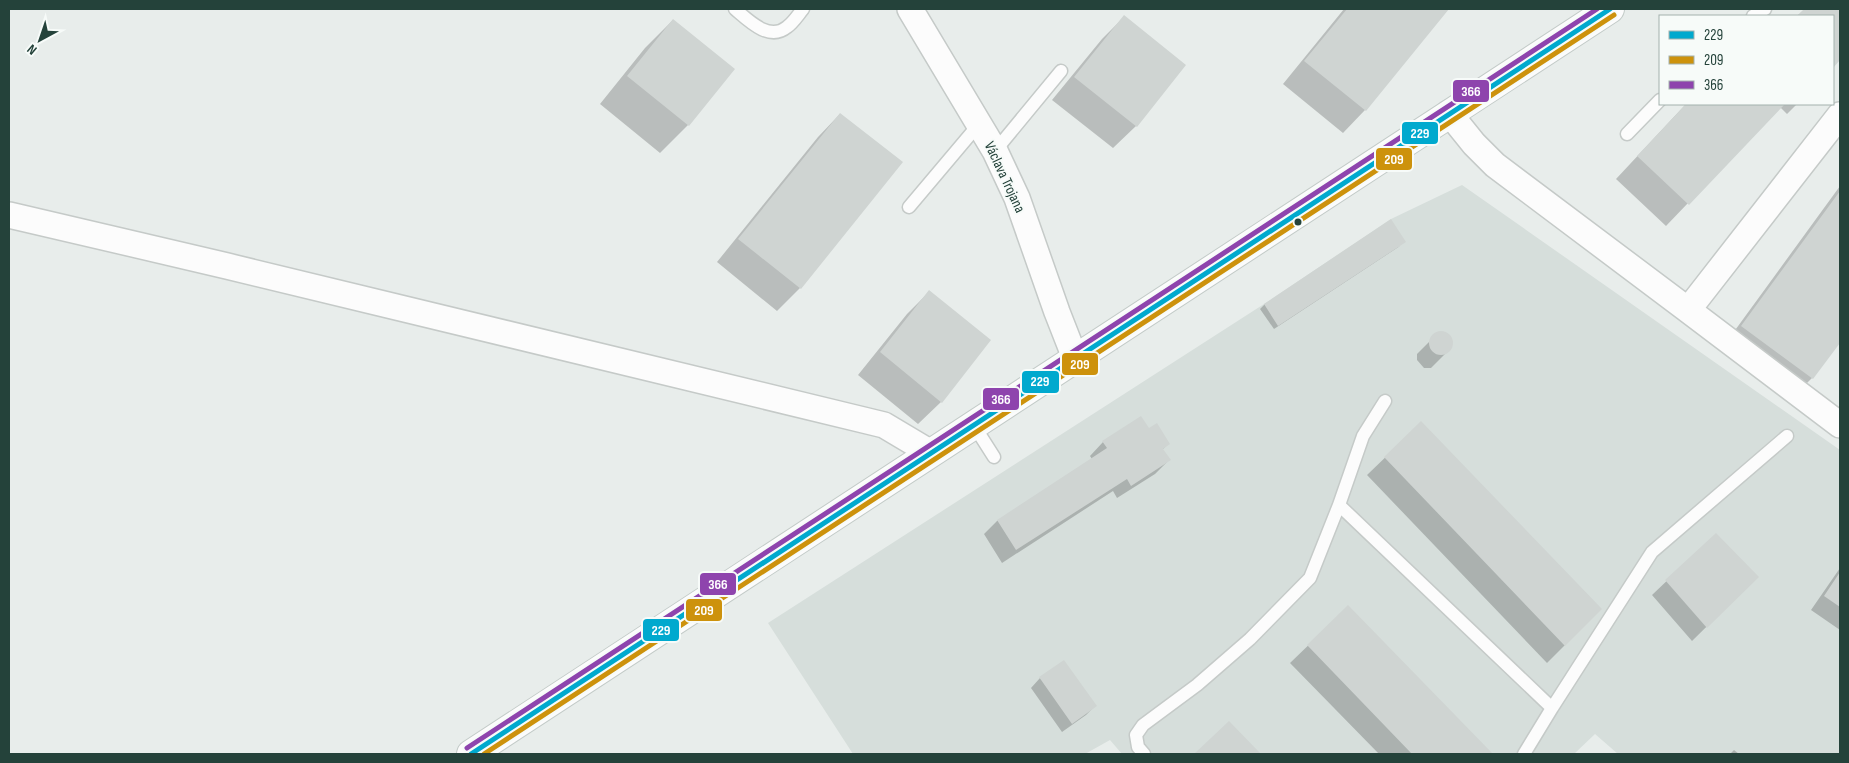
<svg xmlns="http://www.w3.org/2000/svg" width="1849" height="763" viewBox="0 0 1849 763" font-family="'Sofia Sans Condensed',sans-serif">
<rect width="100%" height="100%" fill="#e8edeb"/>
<!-- built -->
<path fill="#d6dedb" d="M1462,185L1840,450V754H1618L1595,734L1574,754H1122L1110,740L1085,754H853L768,623L1264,304L1391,219Z"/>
<!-- shadow -->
<path fill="#0003" d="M1344,9H1448L1365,110L1343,133L1283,84Z
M1805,9H1840V58L1833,66V16H1797Z
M1124,17L1184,65L1136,126L1113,148L1052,100L1102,39Z
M673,20L688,125L660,153L600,104L645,48Z
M1686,104H1797L1787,114L1780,107L1666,226L1616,179Z
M840,114L901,163L800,288L777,311L717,262L818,137Z
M1840,186V341L1812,378L1795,395L1725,344Z
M1400,246L1274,329L1260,309L1265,304Z
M929,292L941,402L918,424L858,375L907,314Z
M1438,333H1444L1451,338L1452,347L1431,368H1424L1417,360V354Z
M1421,423L1601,609L1547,663L1367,475Z
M1149,430L1169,443L1162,450L1169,460L1155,474L1117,498L1113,491L1002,563L984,534L997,521L1092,459L1090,456L1103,442Z
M1716,534L1757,577L1692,641L1652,595Z
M1840,568V630L1811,610Z
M1348,607L1491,754H1379L1290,663Z
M1040,678L1095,706L1086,715L1062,732L1031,688Z
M1229,723L1259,754H1196Z
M1734,750L1739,754H1730Z"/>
<!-- building -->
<path fill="#cfd4d2" d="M1347,9H1449L1366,111L1304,61Z
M1804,9H1840V60L1833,68V16H1797Z
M1124,15L1186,65L1137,127L1074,77Z
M673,19L735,69L689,126L627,76Z
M1686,104H1785L1689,205L1637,156Z
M840,113L903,162L801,289L738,239Z
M1840,191V343L1813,379L1741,326Z
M1391,219L1406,242L1278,326L1264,304Z
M929,290L991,340L942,403L880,352Z
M1429 343a12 12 0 1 1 24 0a12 12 0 1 1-24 0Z
M1141,416L1149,428L1157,423L1170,444L1163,449L1171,460L1131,486L1127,479L1016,550L997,520L1107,448L1102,441Z
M1421,421L1602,609L1565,646L1384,457Z
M1716,533L1759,577L1707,628L1665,580Z
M1840,572V607L1824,596Z
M1348,605L1493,754H1412L1307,645Z
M1064,660L1097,706L1072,724L1039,677Z
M1229,721L1261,754H1194Z"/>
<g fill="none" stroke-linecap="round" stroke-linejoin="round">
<defs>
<path id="lane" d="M735,9C748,20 769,42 787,27C793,23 798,15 803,9
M1753,16L1765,9
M1627,134L1660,100
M995,151L1061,71
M909,207L979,124
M973,424L994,457
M1339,505L1552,708
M1144,754L1138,747L1136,735L1143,725L1197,685L1250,639L1310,578L1339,505L1363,436L1385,401
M1524,754L1552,708L1652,552L1787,436"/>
<path id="street" d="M910,9L995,151L1017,198L1057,312L1075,358
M1449,113L1474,144L1495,165L1688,310L1840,115
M9,215L227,266L884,425L931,453
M1688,310L1840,425"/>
<path id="secondary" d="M471,754L1610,9"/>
</defs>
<!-- lane casing -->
<use href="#lane" stroke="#c5cac8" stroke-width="15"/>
<!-- street casing -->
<use href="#street" stroke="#c5cac8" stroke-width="28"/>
<!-- secondary casing -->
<use href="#secondary" stroke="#c3cbc8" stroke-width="30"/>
<!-- lane -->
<use href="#lane" stroke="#fcfcfc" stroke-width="12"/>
<!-- street -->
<use href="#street" stroke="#fcfcfc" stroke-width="25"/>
<!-- secondary -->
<use href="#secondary" stroke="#fcfcfc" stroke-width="28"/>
<defs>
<path id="bus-1" d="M471,754L1610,9"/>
<path id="bus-2" d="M484,754L1614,15"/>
<path id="bus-3" d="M467,748L1597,9"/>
</defs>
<!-- bus-1 casing -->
<use href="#bus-1" stroke="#f7fbf9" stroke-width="9"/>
<!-- bus-2 casing -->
<use href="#bus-2" stroke="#f7fbf9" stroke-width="9"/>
<!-- bus-3 casing -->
<use href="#bus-3" stroke="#f7fbf9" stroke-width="9"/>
<!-- bus-1 -->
<use href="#bus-1" stroke="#00a9ce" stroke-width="5"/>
<!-- bus-2 -->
<use href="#bus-2" stroke="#cd920c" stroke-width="5"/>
<!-- bus-3 -->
<use href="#bus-3" stroke="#8e44ad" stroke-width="5"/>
</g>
<!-- markers -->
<circle fill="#24423a" stroke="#f7fbf9" stroke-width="2" cx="1298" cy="222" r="4.5"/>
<g text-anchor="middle" stroke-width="4" stroke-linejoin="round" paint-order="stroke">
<!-- street labels -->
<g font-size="15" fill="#24423a" stroke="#f7fbf9">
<text transform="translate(1005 177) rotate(65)" y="5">Václava Trojana</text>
</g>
</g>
<g stroke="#f7fbf9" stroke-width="2">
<rect x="1452" y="79" width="38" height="24" rx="5" fill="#8e44ad"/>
<rect x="1401" y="121" width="38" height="24" rx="5" fill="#00a9ce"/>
<rect x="1375" y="147" width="38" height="24" rx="5" fill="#cd920c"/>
<rect x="1061" y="352" width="38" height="24" rx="5" fill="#cd920c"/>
<rect x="1021" y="370" width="39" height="24" rx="5" fill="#00a9ce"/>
<rect x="982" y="387" width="38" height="24" rx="5" fill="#8e44ad"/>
<rect x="699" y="572" width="38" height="24" rx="5" fill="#8e44ad"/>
<rect x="685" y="598" width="38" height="24" rx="5" fill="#cd920c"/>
<rect x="642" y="618" width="38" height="24" rx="5" fill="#00a9ce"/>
</g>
<g font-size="14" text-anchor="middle" font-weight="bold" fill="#fff">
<text x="1471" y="96">366</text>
<text x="1420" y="138">229</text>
<text x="1394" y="164">209</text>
<text x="1080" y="369">209</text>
<text x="1040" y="386">229</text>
<text x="1001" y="404">366</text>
<text x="718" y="589">366</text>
<text x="704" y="615">209</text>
<text x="661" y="635">229</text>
</g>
<!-- border -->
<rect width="1849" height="763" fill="none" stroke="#24423a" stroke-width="20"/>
<!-- legend -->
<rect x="1659" y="15" width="175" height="90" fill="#f7fbf9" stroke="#a3b1ad"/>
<rect x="1669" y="31" width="25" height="8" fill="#00a9ce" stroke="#a3b1ad"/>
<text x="1704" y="40" font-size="15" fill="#24423a">229</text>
<rect x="1669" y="56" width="25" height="8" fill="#cd920c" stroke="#a3b1ad"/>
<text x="1704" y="65" font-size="15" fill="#24423a">209</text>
<rect x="1669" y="81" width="25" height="8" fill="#8e44ad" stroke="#a3b1ad"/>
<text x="1704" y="90" font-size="15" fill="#24423a">366</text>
<!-- north arrow -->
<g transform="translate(40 40) rotate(220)" stroke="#f7fbf9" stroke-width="4" paint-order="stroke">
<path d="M0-4L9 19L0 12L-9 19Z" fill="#24423a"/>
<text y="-8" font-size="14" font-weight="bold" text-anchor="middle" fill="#24423a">N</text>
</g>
</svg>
